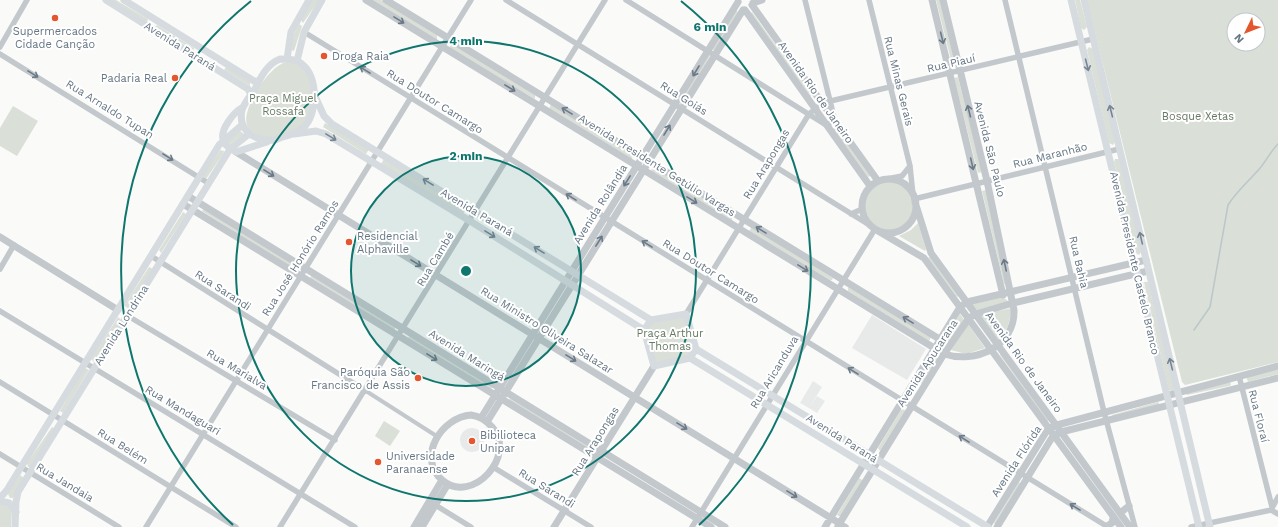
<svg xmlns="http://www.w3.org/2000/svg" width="1278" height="527" viewBox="0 0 1278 527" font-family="'Work Sans',sans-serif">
<rect width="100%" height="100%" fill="#fafaf8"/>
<!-- built -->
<path fill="#e8e9e9" d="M872,315L926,349L907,380L852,348Z
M813,381L822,387L809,408L800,403Z
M817,396L825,401L817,413L809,408Z
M460 440a12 12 0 1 1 24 0a12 12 0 1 1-24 0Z"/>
<!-- green -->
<path fill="#dadfd7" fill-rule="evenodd" d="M111,0H116L148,19L147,22Z
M312,0H319L303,23L301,20Z
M371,0H381L437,35V40Z
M936,0H940L955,59L951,60Z
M1075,0H1080L1087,27L1084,30L1081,28Z
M1087,0H1278V362L1185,385L1182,382ZM1234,20H1258V44H1234Z
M736,10L738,12L714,51L712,49Z
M752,12L811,94V97L751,13Z
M299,24L302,26L294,51L291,50L294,34Z
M157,25L194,48V50L155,27Z
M452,44L535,95V99L449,48Z
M1089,47L1093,49L1115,142L1113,145L1109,143L1087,50Z
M708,55L710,56L682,105L679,103Z
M287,62C293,63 299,64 304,69C316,81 314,112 304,124C296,135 276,136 264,138C257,135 250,132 247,125C241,109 270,64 287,62Z
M226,67L250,82V86L224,70Z
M958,77L982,172L978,173L954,78Z
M551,104L633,155L632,159H630L549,109Z
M13,106L38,121L17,156L0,146V128Z
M325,123L369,149L366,154L323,127Z
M836,127L870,174V176L868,177L833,129Z
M240,131L244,134L229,145L227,141Z
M220,150L224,151L223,154L206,179L203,176Z
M384,159L466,209L463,214L381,164Z
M1115,159H1119L1141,252L1139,255L1136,253L1114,162Z
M653,167L732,216V220L651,171Z
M864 206a25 25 0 1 1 50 0a25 25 0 1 1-50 0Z
M986,190L1008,283L1004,284L982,191Z
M204,208L298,267L296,270L202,211Z
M183,212L186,214L161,253L159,250Z
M918,223L926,249L925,251L899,236L911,230Z
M752,227L833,278L832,280H830L749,231Z
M931,256L960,295L957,297L928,258Z
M149,267L153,269L128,308L124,306Z
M312,275L396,327L394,330L310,278Z
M1144,282H1148L1174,389L1172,391L1169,390Z
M848,287L931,337L929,341L848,291Z
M1002,297L1007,300L1010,305L977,312L971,304Z
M1012,308L1008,326L998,341L979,315Z
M686,314L696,349L690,358L654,366L644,330L651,320Z
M960,314L964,320L948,348L944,341Z
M118,317L121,320L94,362L91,359Z
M968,324L985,348L966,354L951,350Z
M410,335L493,386L491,389L408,338Z
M1002,353L1050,420L1047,421L1000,355Z
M934,357L938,358L922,384L919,381Z
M85,368L89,370L63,413L60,411Z
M1278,369V374L1248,382L1246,376Z
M1230,381L1231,385L1229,386L1187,395L1185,393Z
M510,398L595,451L593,454L508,402Z
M1158,402L1160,405L1113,417L1112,415Z
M904,409L905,411L882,451H880L878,448L901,410Z
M384,421L400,431L390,446L375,436Z
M52,427L55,429L31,467H28L27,463Z
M20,475L24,478L13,498H10L8,494Z
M859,478L864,481L842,518L837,515Z
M1019,482L1021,484L996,525L994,523Z
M0,503L5,504L12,511L11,527H0Z"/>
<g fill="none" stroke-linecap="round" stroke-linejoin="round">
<!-- stream -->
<path stroke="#bbc7cb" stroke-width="1.5" d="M1194,330L1210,307L1228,205C1237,191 1250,180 1261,167C1267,159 1271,151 1278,144"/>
<!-- pedestrian -->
<path stroke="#c3c8cc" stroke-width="4" d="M366,391L438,437"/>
<!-- minor -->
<path stroke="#c3c8cc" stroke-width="5.5" d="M506,0L871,226
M626,0L826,125L835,121L805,0
M869,0L910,166L913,195
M1005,0L1104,412L1135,527
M304,32L1108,527
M0,47L27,0
M0,54L208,183
M887,179L902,176L910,166
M914,199L1119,149
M851,214L862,209
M151,256L366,391
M0,269L14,245
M0,311L355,527
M686,314L809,114L822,103L1093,39
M128,316L335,440
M1239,376L1272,507
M0,382L236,527
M0,454L119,527
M493,467L591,527
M432,503L471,527
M1271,510L1278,497
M839,523L846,527
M146,527L471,0
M280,527L605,0
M692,527L875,229
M1191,527L1271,510L1278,514"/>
<!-- tertiary -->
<path stroke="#c3c8cc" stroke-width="7" d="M366,0L944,354C975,364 1015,347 1014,310L987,181L943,0
M386,0L941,340
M932,0L1003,295
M753,3L762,0
M752,5L878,181
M745,10L870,186
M236,152L839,523
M862 206a27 27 0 1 1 54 0a27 27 0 1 1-54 0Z
M188,196L725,527
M915,202L931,253L1130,527
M183,204L711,527
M878,231L924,258L1121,527
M0,237L118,310
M471,415C479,416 486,420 492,427C518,455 472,506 442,480C416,457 442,417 471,415Z
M481,418L738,2
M487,422L743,10
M1120,513L1129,506
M838,526L944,354L969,318L976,314L1013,303L1148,271
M1107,526L1112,523L1113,518
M414,527L442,480
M422,527L448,484
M554,527L654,366
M825,527L960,307L967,302L1146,260
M987,527L1048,429L1057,425L1278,366
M997,527L1053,436L1061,432L1278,378"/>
<!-- secondary -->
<path stroke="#d6dbdf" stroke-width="7" d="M106,0L248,89L251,95
M124,0L254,81H259
M1071,0L1199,527
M1084,0L1210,527
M280,59C288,59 297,59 303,65C318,77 318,114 304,127C298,133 290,135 282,137C278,139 272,141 267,140C251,139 238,128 242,110C244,103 251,95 255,89C261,77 267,64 280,59Z
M287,59L291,32L309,0
M297,61L304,32L322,0
M314,94L324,116L332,124L651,320
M243,107C234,112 218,131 224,142C226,147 232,149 236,152L267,142
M294,134L316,131L326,134L470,221L644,330
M686,314L696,349L690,358L654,366L644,330L651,320Z
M696,349L988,527
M690,358L967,527
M0,498L7,490L219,145L242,125
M0,501L9,503L16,512
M15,527L16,502L18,492L230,149L249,134"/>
</g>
<!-- one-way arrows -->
<defs><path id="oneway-shaft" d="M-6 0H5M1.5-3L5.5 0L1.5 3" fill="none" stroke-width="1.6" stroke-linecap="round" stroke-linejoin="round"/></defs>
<g stroke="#6a7a87">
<use href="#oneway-shaft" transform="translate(399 20) rotate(32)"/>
<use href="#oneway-shaft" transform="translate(942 38) rotate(76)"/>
<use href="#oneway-shaft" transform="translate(365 70) rotate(-148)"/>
<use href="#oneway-shaft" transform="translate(696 71) rotate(121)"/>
<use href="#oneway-shaft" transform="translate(33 74) rotate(32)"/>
<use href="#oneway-shaft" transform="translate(510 88) rotate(31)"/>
<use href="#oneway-shaft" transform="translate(567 111) rotate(-149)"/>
<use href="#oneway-shaft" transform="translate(969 111) rotate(-104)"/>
<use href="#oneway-shaft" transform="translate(667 130) rotate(-59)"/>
<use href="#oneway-shaft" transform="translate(168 157) rotate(32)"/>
<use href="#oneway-shaft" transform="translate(972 164) rotate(77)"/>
<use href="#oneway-shaft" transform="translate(269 173) rotate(32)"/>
<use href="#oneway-shaft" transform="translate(627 181) rotate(122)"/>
<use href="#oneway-shaft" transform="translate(571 197) rotate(-148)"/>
<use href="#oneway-shaft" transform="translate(692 200) rotate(32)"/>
<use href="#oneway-shaft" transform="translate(761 230) rotate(-148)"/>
<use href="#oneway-shaft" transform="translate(599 241) rotate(-58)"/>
<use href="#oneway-shaft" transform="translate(647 244) rotate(-148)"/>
<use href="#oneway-shaft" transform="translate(416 263) rotate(32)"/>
<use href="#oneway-shaft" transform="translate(1005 265) rotate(-102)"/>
<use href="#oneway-shaft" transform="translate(803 268) rotate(31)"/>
<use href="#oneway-shaft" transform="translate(908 320) rotate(-149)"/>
<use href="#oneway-shaft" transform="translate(432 357) rotate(31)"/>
<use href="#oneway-shaft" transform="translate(571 358) rotate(32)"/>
<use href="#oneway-shaft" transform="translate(853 371) rotate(-148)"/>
<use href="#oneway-shaft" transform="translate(682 426) rotate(32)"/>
<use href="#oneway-shaft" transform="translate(964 439) rotate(-148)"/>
<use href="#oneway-shaft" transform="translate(792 494) rotate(32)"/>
<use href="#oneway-shaft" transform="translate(1075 507) rotate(-148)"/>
</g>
<g stroke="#768591">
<use href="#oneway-shaft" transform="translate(1087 65) rotate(76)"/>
<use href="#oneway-shaft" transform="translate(1111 111) rotate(-104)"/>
<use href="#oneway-shaft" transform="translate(331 137) rotate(31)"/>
<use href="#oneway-shaft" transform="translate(428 182) rotate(-149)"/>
<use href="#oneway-shaft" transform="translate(490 234) rotate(32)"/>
<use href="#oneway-shaft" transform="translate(1141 238) rotate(-103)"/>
<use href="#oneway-shaft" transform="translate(539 250) rotate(-148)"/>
<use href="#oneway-shaft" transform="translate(1171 364) rotate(-104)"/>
</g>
<!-- distance rings -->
<circle cx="466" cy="271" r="115" fill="#0f766e" fill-opacity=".12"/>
<g fill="none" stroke="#0f766e" stroke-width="2">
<circle cx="466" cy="271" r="115"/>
<circle cx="466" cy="271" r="230"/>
<path d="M233 525A345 345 0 0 1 251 1M681 1A345 345 0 0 1 699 525"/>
</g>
<!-- markers -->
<g fill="#e4572e" stroke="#fff" stroke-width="1.5">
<circle cx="55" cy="18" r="4"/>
<circle cx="324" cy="56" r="4"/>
<circle cx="175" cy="78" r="4"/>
<circle cx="349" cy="242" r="4"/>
<circle cx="418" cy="378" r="4"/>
<circle cx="472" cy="441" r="4"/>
<circle cx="378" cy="462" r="4"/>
</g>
<g text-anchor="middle" stroke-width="4" stroke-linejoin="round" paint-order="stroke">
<!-- poi labels -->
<g font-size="11" fill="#657683" stroke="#fff" text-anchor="start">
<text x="55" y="35" text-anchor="middle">Supermercados<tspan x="55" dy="13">Cidade Canção</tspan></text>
<text x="332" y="60">Droga Raia</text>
<text x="167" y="82" text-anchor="end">Padaria Real</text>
<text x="357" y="240">Residencial<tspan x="357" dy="13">Alphaville</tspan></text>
<text x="410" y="376" text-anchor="end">Paróquia São<tspan x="410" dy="13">Francisco de Assis</tspan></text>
<text x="480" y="439">Bibilioteca<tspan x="480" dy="13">Unipar</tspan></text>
<text x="386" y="460">Universidade<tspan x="386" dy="13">Paranaense</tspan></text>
</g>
<!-- street labels -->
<g font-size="11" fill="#657683" stroke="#fff">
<text transform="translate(180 46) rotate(32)" y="4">Avenida Paraná</text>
<text transform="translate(951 63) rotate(-13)" y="4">Rua Piauí</text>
<text transform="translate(899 81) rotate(76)" y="4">Rua Minas Gerais</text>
<text transform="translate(816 92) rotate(55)" y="4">Avenida Rio de Janeiro</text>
<text transform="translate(684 98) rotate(32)" y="4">Rua Goiás</text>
<text transform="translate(435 101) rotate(32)" y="4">Rua Doutor Camargo</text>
<text transform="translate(110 109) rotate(32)" y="4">Rua Arnaldo Tupan</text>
<text transform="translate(990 149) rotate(76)" y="4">Avenida São Paulo</text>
<text transform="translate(1050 155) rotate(-14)" y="4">Rua Maranhão</text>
<text transform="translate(766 164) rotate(-59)" y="4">Rua Arapongas</text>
<text transform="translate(657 165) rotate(32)" y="4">Avenida Presidente Getúlio Vargas</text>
<text transform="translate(600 204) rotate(-58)" y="4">Avenida Rolândia</text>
<text transform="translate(477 212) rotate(31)" y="4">Avenida Paraná</text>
<text transform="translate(300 258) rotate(-58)" y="4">Rua José Honório Ramos</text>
<text transform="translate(435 259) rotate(-59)" y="4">Rua Cambé</text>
<text transform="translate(1079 262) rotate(77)" y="4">Rua Bahia</text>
<text transform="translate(1135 263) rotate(77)" y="4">Avenida Presidente Castelo Branco</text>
<text transform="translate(711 271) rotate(32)" y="4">Rua Doutor Camargo</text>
<text transform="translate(223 290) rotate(33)" y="4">Rua Sarandi</text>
<text transform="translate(121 325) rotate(-58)" y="4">Avenida Londrina</text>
<text transform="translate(547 330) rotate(32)" y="4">Rua Ministro Oliveira Salazar</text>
<text transform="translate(467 355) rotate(32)" y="4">Avenida Maringá</text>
<text transform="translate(1024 362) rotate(54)" y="4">Avenida Rio de Janeiro</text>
<text transform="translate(927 363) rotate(-57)" y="4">Avenida Apucarana</text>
<text transform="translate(237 369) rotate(31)" y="4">Rua Marialva</text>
<text transform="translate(774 372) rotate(-59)" y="4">Rua Aricanduva</text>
<text transform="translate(183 410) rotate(31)" y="4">Rua Mandaguari</text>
<text transform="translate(1259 416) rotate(76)" y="4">Rua Floraí</text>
<text transform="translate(842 438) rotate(32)" y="4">Avenida Paraná</text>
<text transform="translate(595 441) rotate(-58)" y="4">Rua Arapongas</text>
<text transform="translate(123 446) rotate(32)" y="4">Rua Belém</text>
<text transform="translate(1016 461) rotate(-57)" y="4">Avenida Flórida</text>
<text transform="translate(65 482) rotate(31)" y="4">Rua Jandaia</text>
<text transform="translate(547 488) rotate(32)" y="4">Rua Sarandi</text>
</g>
<!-- park labels -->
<g font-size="11" fill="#687a64" stroke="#fff">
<text x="283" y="102">Praça Miguel<tspan x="283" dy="13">Rossafa</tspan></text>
<text x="1198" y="120">Bosque Xetas</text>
<text x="670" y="337">Praça Arthur<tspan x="670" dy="13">Thomas</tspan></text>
</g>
</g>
<circle cx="466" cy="271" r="6" fill="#0f766e" stroke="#fff" stroke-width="2"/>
<g font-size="12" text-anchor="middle" font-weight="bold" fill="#0f766e" stroke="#fff" stroke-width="4" stroke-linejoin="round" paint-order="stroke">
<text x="710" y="31">6 min</text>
<text x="466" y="45">4 min</text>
<text x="466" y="160">2 min</text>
</g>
<!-- north arrow -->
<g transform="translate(1246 32) rotate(227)"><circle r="19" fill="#ffffff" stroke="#c1c8cd"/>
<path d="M0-3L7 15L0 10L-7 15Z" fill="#e4572e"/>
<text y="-6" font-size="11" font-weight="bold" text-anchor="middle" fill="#657683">N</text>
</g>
</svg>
